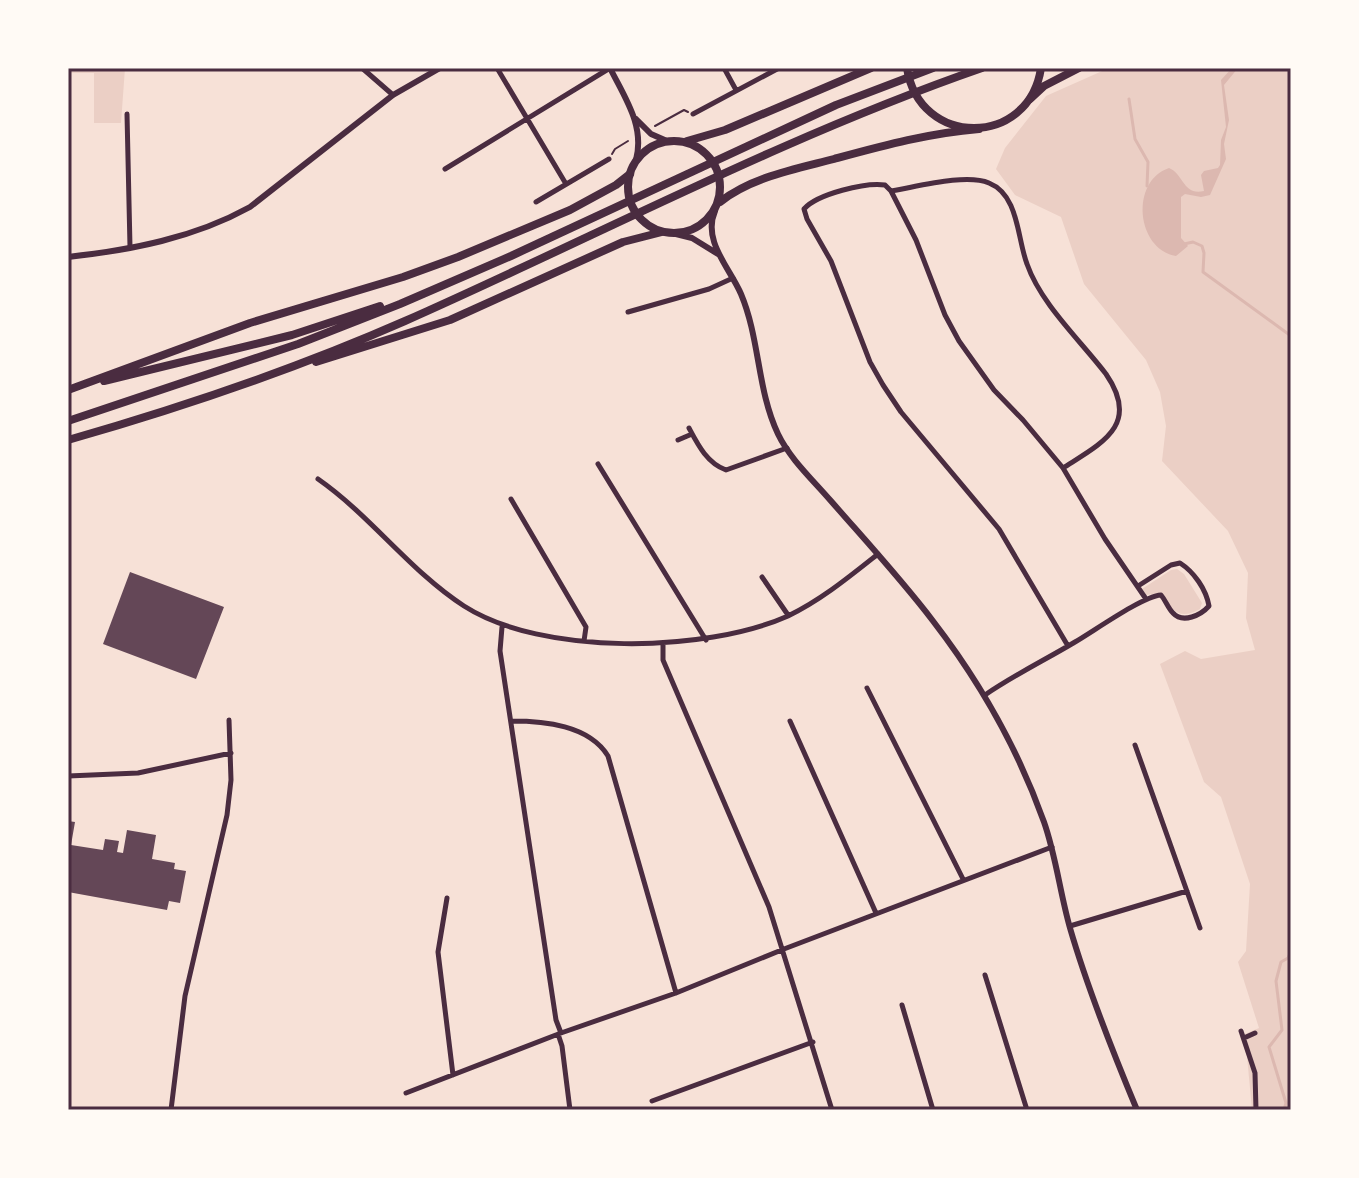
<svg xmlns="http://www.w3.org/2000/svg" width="1359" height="1178" viewBox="0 0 1359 1178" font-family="'Space Grotesk',sans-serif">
<rect width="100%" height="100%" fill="#f7e1d7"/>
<!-- green -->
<path fill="#ebcfc5" d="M68,68H125L121,123H94V73H68Z
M1109,68H1291V1110H1252L1247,1056L1240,1036L1259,1028L1238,962L1246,951L1250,884L1221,797L1204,782L1160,664L1185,651L1201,659L1255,650L1246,618L1248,573L1228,531L1162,461L1166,426L1160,392L1146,360L1084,284L1061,217L1015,195L996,169L1005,148L1046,96Z
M1177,569L1184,574L1202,603L1200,609C1179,621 1172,610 1161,593L1146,595L1142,589L1171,570Z"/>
<!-- water -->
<path fill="#dcb8b0" d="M1232,68H1238L1224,85L1229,120L1224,144L1226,159L1210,195L1201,197L1185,194L1181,197V238L1188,246L1176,256C1136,249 1130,181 1169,168C1184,174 1183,196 1204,191L1201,175L1204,171L1218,168L1220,165L1221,140L1226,127L1221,80Z"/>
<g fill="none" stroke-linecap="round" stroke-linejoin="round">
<!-- stream -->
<path stroke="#dcb8b0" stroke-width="3" d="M1129,99L1135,139L1148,162L1147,186
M1184,244L1193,242L1202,246L1204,253L1203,272L1291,336
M1291,932V942
M1284,1110L1286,1103L1269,1047L1282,1030L1276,981L1281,962L1288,958L1291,951"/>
</g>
<!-- building -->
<path fill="#644757" d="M130,572L224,607L196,679L103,644Z
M68,821L75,822L71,845L103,850L105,839L119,841L117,852L123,853L127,830L156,835L152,859L175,863L174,869L186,871L180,903L169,901L167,910L68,892Z"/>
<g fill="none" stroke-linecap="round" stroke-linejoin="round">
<!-- path -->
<path stroke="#4a2c40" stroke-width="2" d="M655,126L684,110L688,112
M612,154L615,149L628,141"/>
<!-- minor -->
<path stroke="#4a2c40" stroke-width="5" d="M362,68L393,95
M497,68L566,184
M724,68L736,90
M127,114L130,247
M693,114L779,68
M445,169L610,68
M891,191C916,187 966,173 989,183C1019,195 1017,238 1027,264C1041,304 1080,340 1106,374C1141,425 1102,443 1063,468
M536,202L609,159
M628,312L709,289L733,278
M689,428C698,445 707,463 726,470L787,448
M678,440L692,434
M598,464L706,640
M318,479C371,516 410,571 464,606C542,656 705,653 788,616C821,600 849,577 878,554
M511,499L586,627L584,641
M762,577L788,615
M502,627L500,651L556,1020L561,1033
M663,644V660L769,907L832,1110
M1068,646L999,529L901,412L883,385L870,362L831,261L807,219L804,209C817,194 866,182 885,185L891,191L916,240L945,315L959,341L994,390L1023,420L1063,468L1105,539L1146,599
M867,688L963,879
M985,695C1014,675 1045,660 1075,642C1094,631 1143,596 1161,595C1166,601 1168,608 1173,613C1183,624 1201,615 1209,606C1206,589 1194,572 1180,563L1171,565L1138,586
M511,721C544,721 589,725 608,756L676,993
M790,721L876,913
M1135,745L1200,928
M68,776L138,773L231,753
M447,898L438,952L453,1075
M1070,926L1187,891
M985,975L1027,1110
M902,1005L933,1110
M1241,1031L1255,1073L1256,1110
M558,1034L562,1046L570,1110
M1244,1038L1255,1033
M406,1093L561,1033L676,993L784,949L1052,847
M652,1101L813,1042
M171,1110L185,996L227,815L231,780L229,720"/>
<!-- tertiary -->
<path stroke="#4a2c40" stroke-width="6" d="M610,68C625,98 645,126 636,160
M636,119L651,134L667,141
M715,211C702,241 730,268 741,294C760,339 757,390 778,434C790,459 813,480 831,501C865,540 901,579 933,621C980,682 1018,749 1044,822C1056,856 1060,893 1070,928C1088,990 1112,1050 1137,1110
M676,234L692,238L718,254
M68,257C131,250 194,238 250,207L393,95L440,68"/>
<!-- primary -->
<path stroke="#4a2c40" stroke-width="8" d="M907,68C919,148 1029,148 1041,68
M628 187a46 46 0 1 1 92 0a46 46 0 1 1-92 0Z
M687,141L725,130L871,68
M720,202C752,177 796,169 834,159C882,146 929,133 979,129"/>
<!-- trunk -->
<path stroke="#4a2c40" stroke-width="8" d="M1030,99L1044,86L1079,68
M316,362L450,320L623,242L662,232
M104,381L292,335L380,306
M68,390L250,323L403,277L458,257L570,210L616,185L630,174
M68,421L298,344L400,304L511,256L836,105L933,68
M68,440C183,407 296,369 405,321C597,236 783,137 982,68"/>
</g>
<!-- border -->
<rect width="1359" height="1178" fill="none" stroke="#fffaf5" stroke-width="140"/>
<rect x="70" y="70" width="1219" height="1038" fill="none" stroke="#4a2c40" stroke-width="3"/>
</svg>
